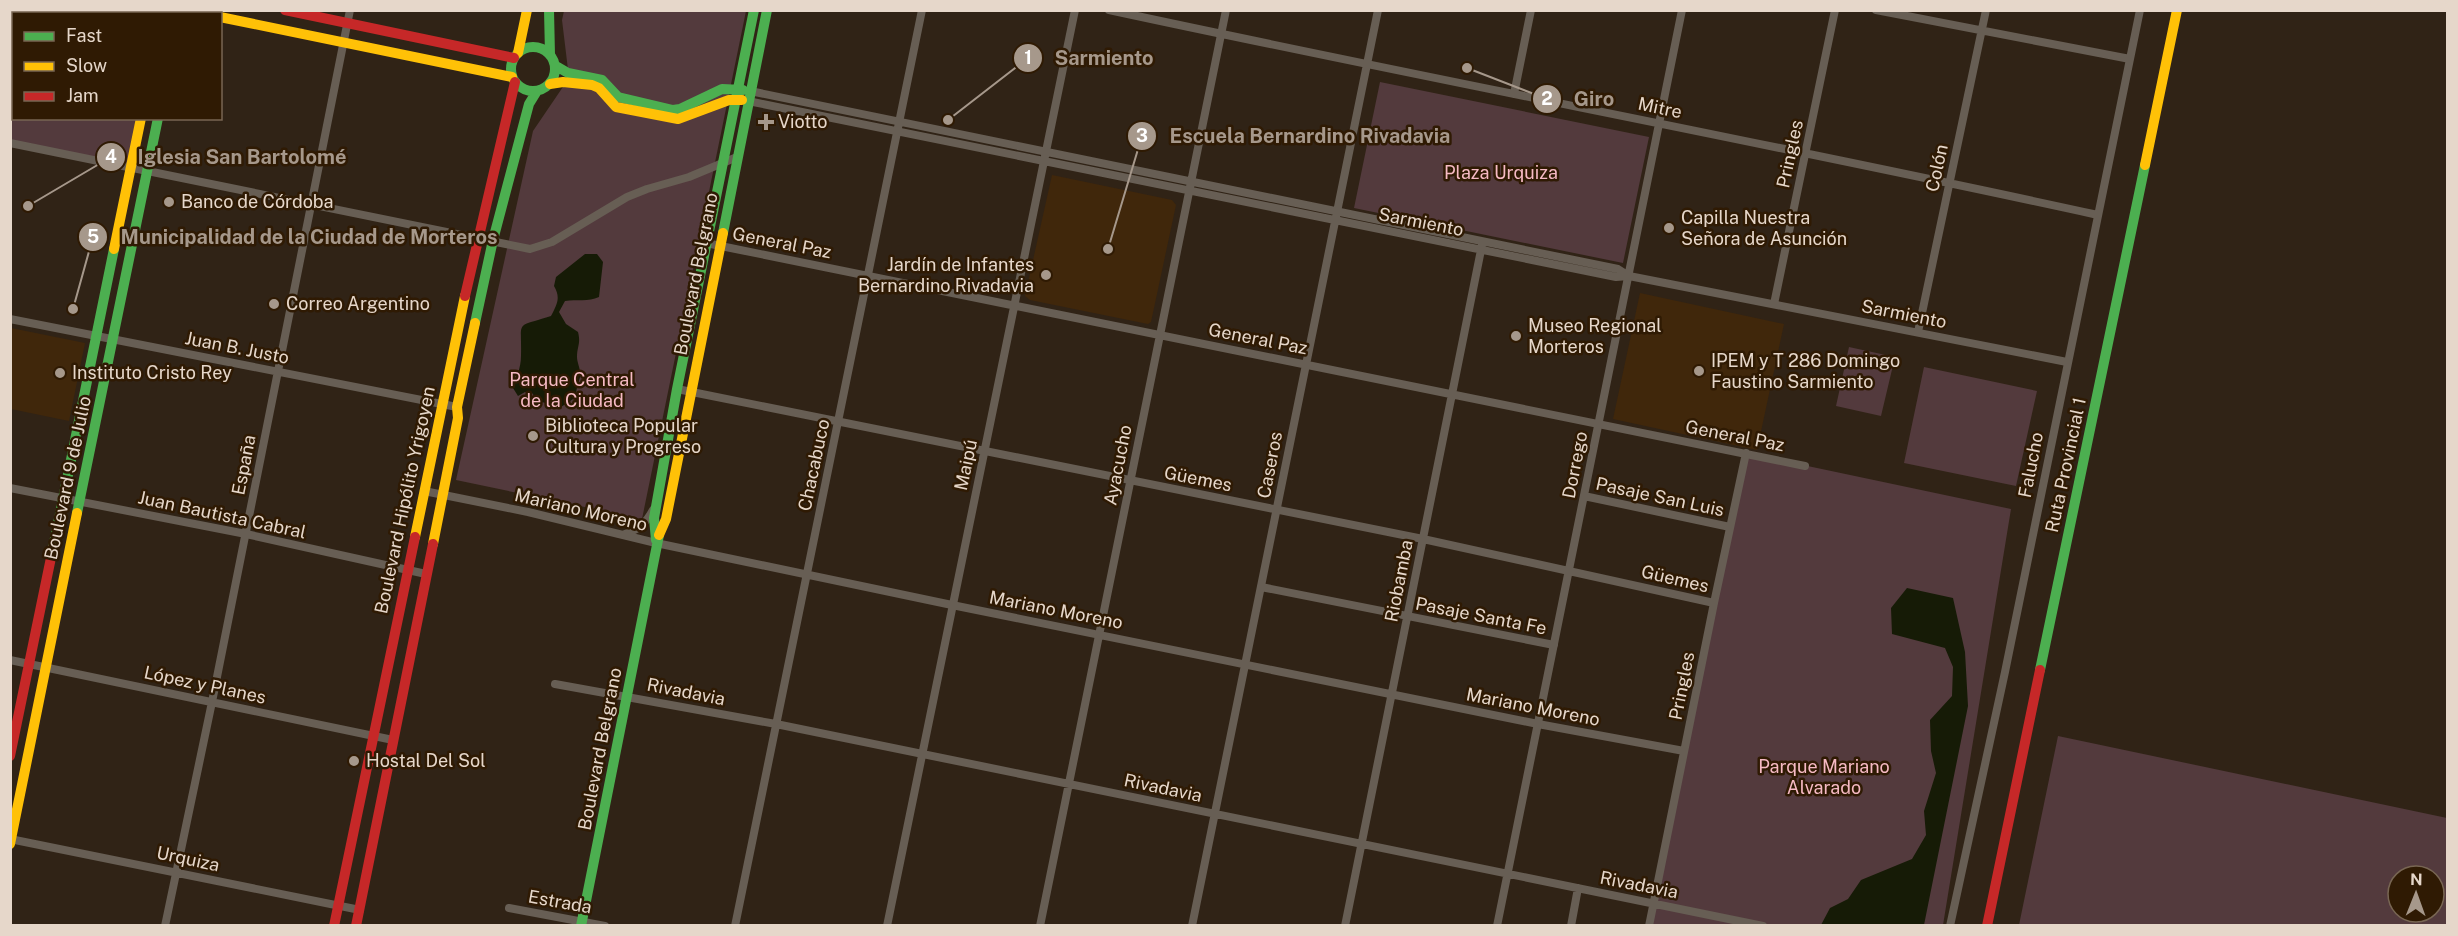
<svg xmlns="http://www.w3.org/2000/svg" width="2458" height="936" viewBox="0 0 2458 936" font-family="'Public Sans',sans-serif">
<rect width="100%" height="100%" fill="#302316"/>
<!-- built -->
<path fill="#40270b" d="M1052,175L1172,200L1176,205L1151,322L1148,324L1030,300L1025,296Z
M1640,293L1784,324L1757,450L1613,419Z
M11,328L85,343L69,421L11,409Z"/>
<!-- green -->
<path fill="#533a3d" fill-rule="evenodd" d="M11,11H163V14H14V118L141,119L131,169L11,143Z
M564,11H746L642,519L456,480L533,131L569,78L562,20Z
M1380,82L1649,137L1623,263L1354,208Z
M1849,347L1895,357L1881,416L1836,406Z
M1924,367L2037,391L2016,486L1904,463Z
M1746,453L2011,509L1943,925L1650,926Z
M2058,736L2447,818V925H2019ZM2398,876H2434V912H2398Z"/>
<!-- water -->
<path fill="#161b06" d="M585,254H597L603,262L599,297C588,302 577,299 565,301L559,312L566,324L578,332C581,344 577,346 577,357C577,363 581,369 580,377C578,384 576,389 576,397L561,407L538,401L532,393L525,392L518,396L513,388C516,378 521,368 521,356C522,319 514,328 551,316C557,304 561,298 554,286L556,277Z
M1907,588L1953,598L1965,652L1968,706L1924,925H1821L1830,908L1848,899L1861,880L1912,859L1926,835L1924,811L1936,773L1931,751L1930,720L1952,696L1953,667L1945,648L1892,634L1891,608Z"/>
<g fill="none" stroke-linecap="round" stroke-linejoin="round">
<!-- street -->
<path stroke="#675e54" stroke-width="8" d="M1109,10C1438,81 1769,143 2098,215
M1876,10L2130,59
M750,91L1618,269L1629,276
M1514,94L1531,10
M748,101L1616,277L1629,276L2067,362
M10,143L530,249L552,242L627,197L647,189L689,177L737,157
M706,243L1805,466
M1774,304L1835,10
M10,319L457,407
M1918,332L1986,10
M677,389L1423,539L1714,603
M10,488L246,534L426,574
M424,491L528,512L656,543L952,605L1538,724L1684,751
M1584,496L1730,527
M625,534C640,529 646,523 653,510
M1261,587L1554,645
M10,660L393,740
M555,684L776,724L1763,926
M10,839L360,910
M509,908L605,926
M165,926L212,702L350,10
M735,926L922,10
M887,926L1075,10
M1040,926L1226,10
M1192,926L1378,10
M1345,926L1482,245
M1497,926L1682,10
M1571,926L1578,888
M1649,926L1714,603L1746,453
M1950,926L2005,672L2140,10"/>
<!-- fast -->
<path stroke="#4caf50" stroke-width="10" d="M163,10V14
M549,10L550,55
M511 69a22 22 0 1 1 44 0a22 22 0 1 1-44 0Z
M556,66L568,73L602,80L618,97L673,110L680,109L722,89L743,90
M723,233L767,10
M475,323L493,240L529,104L537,91
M77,513L158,118
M656,540L654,518L677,389L754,10
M53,548L114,249
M2040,670L2145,165
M581,926L659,535"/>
<!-- slow -->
<path stroke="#ffc107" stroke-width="10" d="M180,10V14
M189,10L204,14
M220,17L512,77
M518,53L527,10
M550,84L563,82L592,85L599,88L616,107L678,119L729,100H742
M2145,165L2177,10
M114,249L141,118
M659,535L666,519L723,233
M415,537L465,296
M433,544L458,418L457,407L475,323
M10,844L77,513"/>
<!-- jam -->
<path stroke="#c62828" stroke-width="10" d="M285,10L514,58
M465,296L515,82
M10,756L53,548
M334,926L415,537
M356,926L433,544
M1987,926L2040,670"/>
</g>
<!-- markers -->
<g fill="#a6988b" stroke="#2f1a03" stroke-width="2">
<path d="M763 113h6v6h6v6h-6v6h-6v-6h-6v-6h6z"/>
<circle cx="169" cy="202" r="6"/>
<circle cx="1669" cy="228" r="6"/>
<circle cx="1046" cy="275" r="6"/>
<circle cx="274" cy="304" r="6"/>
<circle cx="1516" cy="336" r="6"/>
<circle cx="1699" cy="371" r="6"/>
<circle cx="60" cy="373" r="6"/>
<circle cx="533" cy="436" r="6"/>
<circle cx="354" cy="761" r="6"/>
</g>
<g text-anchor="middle" stroke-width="5" stroke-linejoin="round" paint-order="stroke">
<!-- street labels -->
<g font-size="18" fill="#e6d7ca" stroke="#2f1a03">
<text transform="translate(1660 108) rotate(12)" y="6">Mitre</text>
<text transform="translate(1790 154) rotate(-78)" y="6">Pringles</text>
<text transform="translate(1937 168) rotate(-78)" y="6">Colón</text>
<text transform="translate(1421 222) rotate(11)" y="6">Sarmiento</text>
<text transform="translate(782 243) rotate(11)" y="6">General Paz</text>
<text transform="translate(696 274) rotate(-79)" y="6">Boulevard Belgrano</text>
<text transform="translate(1904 314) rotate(11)" y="6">Sarmiento</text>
<text transform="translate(1258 339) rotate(11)" y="6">General Paz</text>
<text transform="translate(237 348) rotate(11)" y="6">Juan B. Justo</text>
<text transform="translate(1735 436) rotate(11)" y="6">General Paz</text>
<text transform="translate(244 465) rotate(-79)" y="6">España</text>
<text transform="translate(814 465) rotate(-78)" y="6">Chacabuco</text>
<text transform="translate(966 465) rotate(-78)" y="6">Maipú</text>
<text transform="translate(1118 465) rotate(-79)" y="6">Ayacucho</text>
<text transform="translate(1270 465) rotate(-79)" y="6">Caseros</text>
<text transform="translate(1575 465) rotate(-79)" y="6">Dorrego</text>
<text transform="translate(2031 465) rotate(-79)" y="6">Falucho</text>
<text transform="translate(2066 465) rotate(-78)" y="6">Ruta Provincial 1</text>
<text transform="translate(68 478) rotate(-78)" y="6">Boulevard 9 de Julio</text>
<text transform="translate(1198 479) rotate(11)" y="6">Güemes</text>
<text transform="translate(1660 497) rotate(12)" y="6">Pasaje San Luis</text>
<text transform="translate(405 500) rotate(-78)" y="6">Boulevard Hipólito Yrigoyen</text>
<text transform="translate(581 510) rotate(13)" y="6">Mariano Moreno</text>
<text transform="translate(222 515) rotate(12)" y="6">Juan Bautista Cabral</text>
<text transform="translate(1675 579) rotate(13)" y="6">Güemes</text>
<text transform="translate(1399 581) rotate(-79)" y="6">Riobamba</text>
<text transform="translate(1056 610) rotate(11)" y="6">Mariano Moreno</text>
<text transform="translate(1481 616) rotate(11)" y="6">Pasaje Santa Fe</text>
<text transform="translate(205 685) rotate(12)" y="6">López y Planes</text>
<text transform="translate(1682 686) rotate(-79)" y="6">Pringles</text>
<text transform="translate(686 692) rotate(11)" y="6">Rivadavia</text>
<text transform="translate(1533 707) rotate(11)" y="6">Mariano Moreno</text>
<text transform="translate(600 749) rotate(-79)" y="6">Boulevard Belgrano</text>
<text transform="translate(1163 788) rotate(12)" y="6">Rivadavia</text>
<text transform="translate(188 859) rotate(12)" y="6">Urquiza</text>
<text transform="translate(1639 885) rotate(11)" y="6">Rivadavia</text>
<text transform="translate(560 902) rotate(10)" y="6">Estrada</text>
</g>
<!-- poi labels -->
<g font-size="18" fill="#e6d7ca" stroke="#2f1a03" text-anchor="start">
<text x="778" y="128">Viotto</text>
<text x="181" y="208">Banco de Córdoba</text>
<text x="1681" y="224">Capilla Nuestra<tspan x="1681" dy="21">Señora de Asunción</tspan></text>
<text x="1034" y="271" text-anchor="end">Jardín de Infantes<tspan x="1034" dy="21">Bernardino Rivadavia</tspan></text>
<text x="286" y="310">Correo Argentino</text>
<text x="1528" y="332">Museo Regional<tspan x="1528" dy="21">Morteros</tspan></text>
<text x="1711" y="367">IPEM y T 286 Domingo<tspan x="1711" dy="21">Faustino Sarmiento</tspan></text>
<text x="72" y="379">Instituto Cristo Rey</text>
<text x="545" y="432">Biblioteca Popular<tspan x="545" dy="21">Cultura y Progreso</tspan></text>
<text x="366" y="767">Hostal Del Sol</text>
</g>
<!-- park labels -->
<g font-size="18" fill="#f6bac4" stroke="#2f1a03">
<text x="1501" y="179">Plaza Urquiza</text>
<text x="572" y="386">Parque Central<tspan x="572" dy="21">de la Ciudad</tspan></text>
<text x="1824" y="773">Parque Mariano<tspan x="1824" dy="21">Alvarado</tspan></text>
</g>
</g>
<!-- callouts -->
<path fill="none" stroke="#a6988b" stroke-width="2" d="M948 120L1028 58M1467 68L1547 99M1108 249L1142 136M28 206L111 157M73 309L93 237"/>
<g fill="#a6988b" stroke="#2f1a03" stroke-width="2">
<circle cx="948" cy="120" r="6"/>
<circle cx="1467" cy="68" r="6"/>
<circle cx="1108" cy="249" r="6"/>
<circle cx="28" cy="206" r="6"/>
<circle cx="73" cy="309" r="6"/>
<circle cx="1028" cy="58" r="15"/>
<circle cx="1547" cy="99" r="15"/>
<circle cx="1142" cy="136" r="15"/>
<circle cx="111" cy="157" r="15"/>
<circle cx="93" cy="237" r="15"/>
</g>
<g font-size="18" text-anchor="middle" font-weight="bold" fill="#fff">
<text x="1028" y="64">1</text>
<text x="1547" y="105">2</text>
<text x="1142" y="142">3</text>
<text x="111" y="163">4</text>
<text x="93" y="243">5</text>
</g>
<g font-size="20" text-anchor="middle" font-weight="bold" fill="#a6988b" stroke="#2f1a03" stroke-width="5" stroke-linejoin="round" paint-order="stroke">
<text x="1104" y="65">Sarmiento</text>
<text x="1594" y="106">Giro</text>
<text x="1310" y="143">Escuela Bernardino Rivadavia</text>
<text x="242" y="164">Iglesia San Bartolomé</text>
<text x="309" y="244">Municipalidad de la Ciudad de Morteros</text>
</g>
<!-- border -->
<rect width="2458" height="936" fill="none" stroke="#e6d7ca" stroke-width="24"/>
<!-- legend -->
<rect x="12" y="12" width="210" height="108" fill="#2f1a03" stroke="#786653" stroke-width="1.5"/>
<rect x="24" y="32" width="30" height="9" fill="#4caf50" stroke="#786653" stroke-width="1.5"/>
<text x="66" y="42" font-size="18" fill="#e6d7ca">Fast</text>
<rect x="24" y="62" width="30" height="9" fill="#ffc107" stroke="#786653" stroke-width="1.5"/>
<text x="66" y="72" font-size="18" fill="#e6d7ca">Slow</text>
<rect x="24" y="92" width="30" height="9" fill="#c62828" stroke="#786653" stroke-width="1.5"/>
<text x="66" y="102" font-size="18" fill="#e6d7ca">Jam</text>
<!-- north arrow -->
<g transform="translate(2416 894) rotate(1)"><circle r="28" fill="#2f1a03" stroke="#786653" stroke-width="1.5"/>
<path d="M0-4.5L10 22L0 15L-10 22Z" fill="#a6988b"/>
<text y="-9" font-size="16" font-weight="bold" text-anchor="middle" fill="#e6d7ca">N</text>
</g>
</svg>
